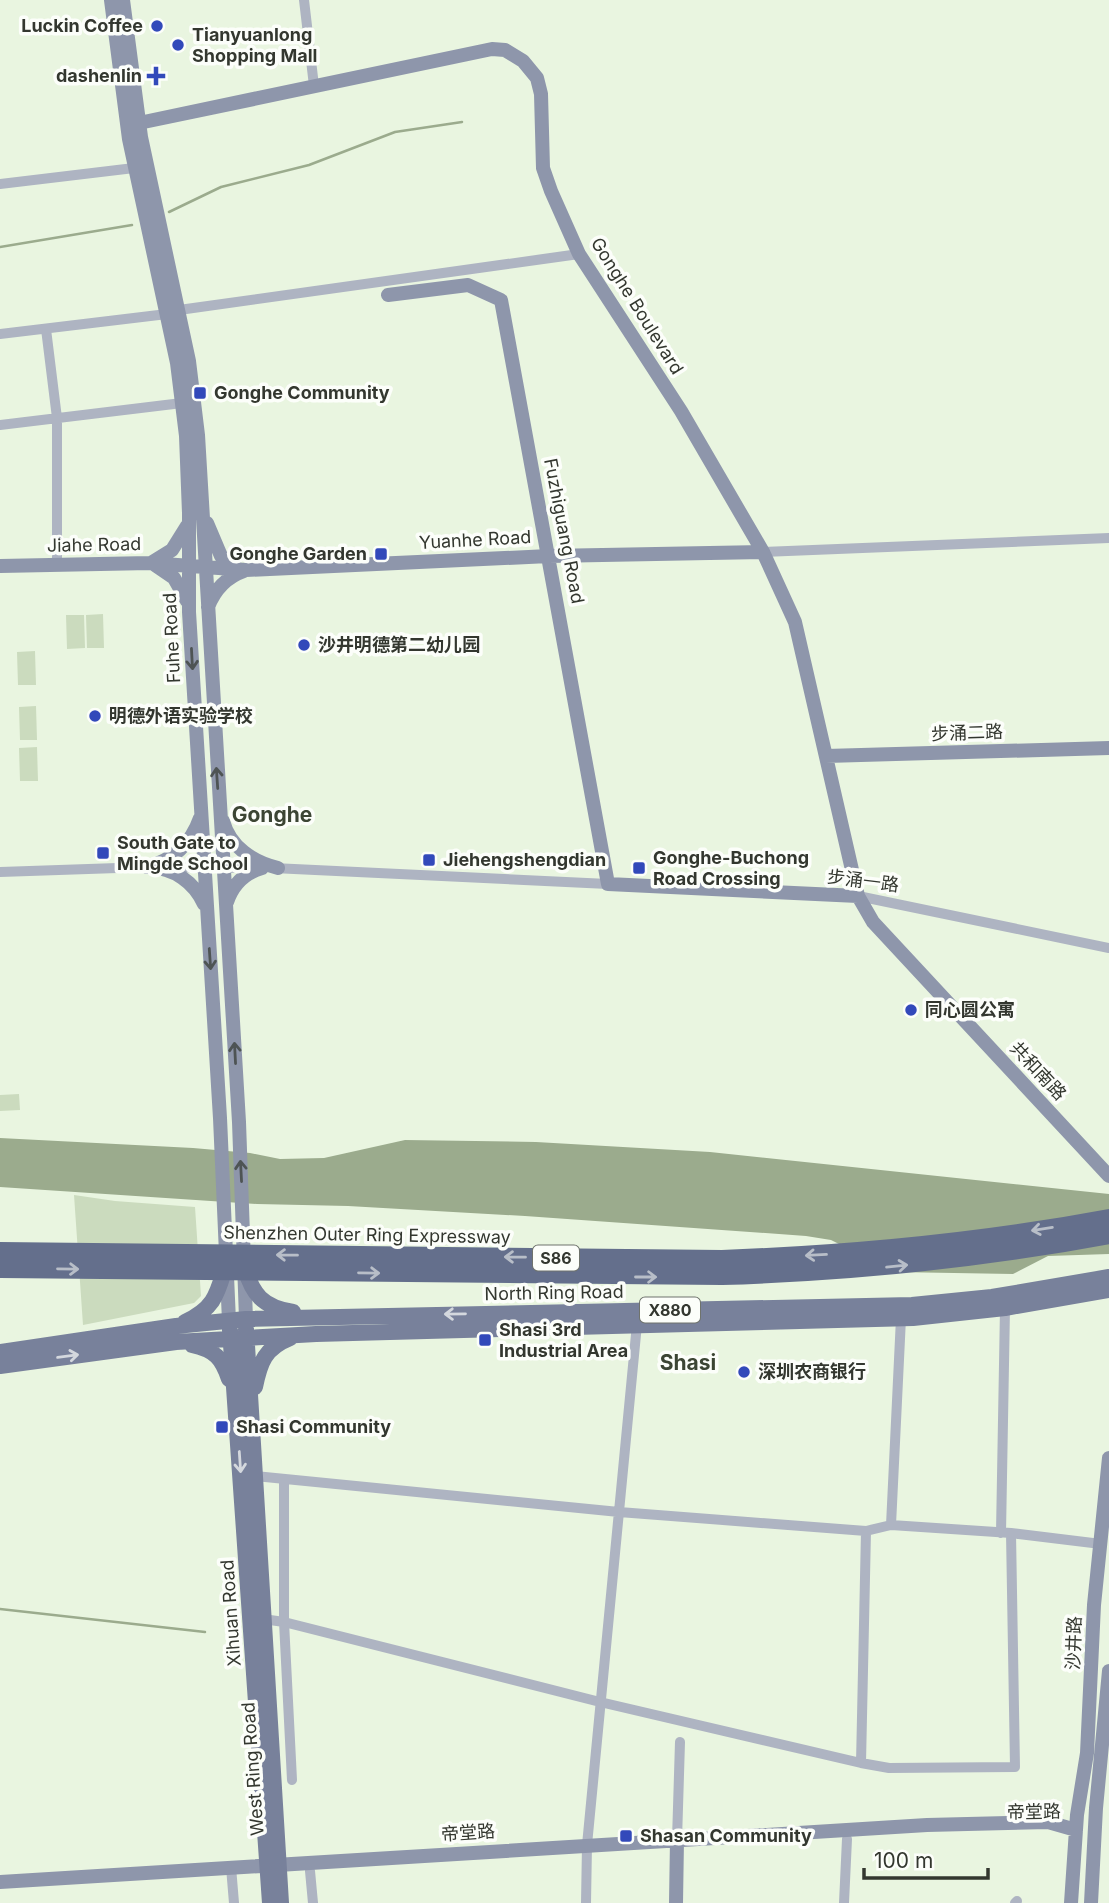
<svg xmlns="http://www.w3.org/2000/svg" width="1109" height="1903" viewBox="0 0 1109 1903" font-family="Inter,'Noto Sans SC',sans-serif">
<rect width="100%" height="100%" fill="#e9f5e0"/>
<!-- green -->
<path fill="#cbdbbe" d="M103,614L104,648H87L86,615Z
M66,615H84L85,648L67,649Z
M35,651L36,685H18L17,652Z
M36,706L37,740H20L19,707Z
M37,747L38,781H20L19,748Z
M19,1094L20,1110L0,1111V1095Z
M74,1195L115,1201L195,1207L201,1296L194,1303L83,1325Z"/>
<!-- water -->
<path fill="#9bab8d" d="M0,1138L193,1148L250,1153L280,1159L324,1158L405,1140L536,1142L710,1152L1109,1194V1254L1048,1256L1013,1274L895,1272L831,1240L806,1236L525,1216L348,1206L257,1204L0,1187Z"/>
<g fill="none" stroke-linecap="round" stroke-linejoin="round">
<!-- stream -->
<path stroke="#9bab8d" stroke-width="2.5" d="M169,212L221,187L309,165L395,132L462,122
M0,247L132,225
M0,1609L205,1632"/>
<!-- street -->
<path stroke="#aeb4c2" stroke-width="10" d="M304,0L314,86
M0,184L134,168
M179,310L579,254
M46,329L57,418V565
M0,334L167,314
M0,425L182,403
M763,552L1109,538
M273,868L608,884
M0,872L147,867L258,868
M858,896L1109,948
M255,1476L619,1512L866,1531L891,1525L1011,1533L1101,1544
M284,1479V1622L292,1780
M891,1525L901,1318
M1001,1533L1005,1308
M263,1619L284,1622L600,1702L861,1763L866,1531
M861,1763L889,1768L1015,1767L1011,1533
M677,1840L680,1742
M231,1867L234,1903
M310,1871L313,1903
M586,1903L587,1845L637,1324
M844,1903L847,1839
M1015,1903L1017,1901"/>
<!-- secondary -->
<path stroke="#8e96ab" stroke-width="14" d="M111,0L129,139L177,363L186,436L189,513V612L220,1118L229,1321
M123,0L141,137L189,361L198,435L239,1122L246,1319
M139,123L492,49L505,50L523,61L537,78L541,94L543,168L551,191L579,254L681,411L763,552L795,622L858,896L873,922L1109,1176
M388,295L468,285L501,300L608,884L858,896
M207,523L221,556L237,568
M151,563L172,550L187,526
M155,565L174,578L187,601
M0,566L150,563L246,570L549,556L763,552
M208,607C215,589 227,577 244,571
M826,756L1109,748
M223,821C230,847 253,862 278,868
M147,867C173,860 191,844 200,818
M149,867C174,868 194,882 204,904
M227,902C233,884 244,873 262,868
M0,1882L927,1825L1048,1822L1076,1830
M676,1903L677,1840
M1071,1903L1077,1815L1087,1753L1094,1605L1109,1458
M1091,1903L1096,1808L1109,1671"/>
<!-- primary -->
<path stroke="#78819b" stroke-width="16" d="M244,1265C252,1295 263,1307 293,1312
M185,1322C215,1308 217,1294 226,1265
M246,1329L281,1903
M230,1330L270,1903
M192,1345C215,1350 222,1358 229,1379
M0,1352L176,1326L246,1319L912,1305L992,1297L1109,1277
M0,1366L176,1342L316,1334L913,1318L1005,1308L1109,1290
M255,1387C260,1362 265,1348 290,1338"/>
<!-- highway-bridge -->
<path stroke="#646f8c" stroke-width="18" d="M0,1251L722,1259C852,1254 981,1242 1109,1218
M0,1269L722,1276C852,1272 981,1259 1109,1235"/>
</g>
<!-- one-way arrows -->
<defs><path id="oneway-shaft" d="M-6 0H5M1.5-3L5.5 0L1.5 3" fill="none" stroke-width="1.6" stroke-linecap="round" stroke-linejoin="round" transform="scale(1.75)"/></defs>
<g stroke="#4e5454">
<use href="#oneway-shaft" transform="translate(192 659) rotate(87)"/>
<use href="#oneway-shaft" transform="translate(217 778) rotate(-94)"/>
<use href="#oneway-shaft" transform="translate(210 959) rotate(86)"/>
<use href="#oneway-shaft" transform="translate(235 1053) rotate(-93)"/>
<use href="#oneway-shaft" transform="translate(241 1171) rotate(-93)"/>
</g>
<g stroke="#b8bec8">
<use href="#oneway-shaft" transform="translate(1042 1229) rotate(171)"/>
<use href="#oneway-shaft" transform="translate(287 1255) rotate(-179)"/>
<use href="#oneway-shaft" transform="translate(816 1255) rotate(177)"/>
<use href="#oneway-shaft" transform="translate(515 1257) rotate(-179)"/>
<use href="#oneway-shaft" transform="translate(897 1266) rotate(-6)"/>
<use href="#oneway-shaft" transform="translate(68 1269) rotate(1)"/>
<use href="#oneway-shaft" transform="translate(369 1273) rotate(1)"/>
<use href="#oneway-shaft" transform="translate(646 1277)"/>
</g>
<g stroke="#d4d8de">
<use href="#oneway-shaft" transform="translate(455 1314) rotate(179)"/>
<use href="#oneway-shaft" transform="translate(68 1356) rotate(-8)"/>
<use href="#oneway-shaft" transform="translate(240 1462) rotate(86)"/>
</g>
<!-- markers -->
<g fill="#3249ba" stroke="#fcfefa" stroke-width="2.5">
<circle cx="157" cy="26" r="7"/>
<circle cx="178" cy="45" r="7"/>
<path d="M152.5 65.5h7v7h7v7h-7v7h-7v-7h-7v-7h7z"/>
<rect x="193" y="386" width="14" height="14" rx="3.5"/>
<rect x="374" y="547" width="14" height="14" rx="3.5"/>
<circle cx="304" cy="645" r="7"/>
<circle cx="95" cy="716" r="7"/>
<rect x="96" y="846" width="14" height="14" rx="3.5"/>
<rect x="422" y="853" width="14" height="14" rx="3.5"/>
<rect x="632" y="861" width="14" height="14" rx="3.5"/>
<circle cx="911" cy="1010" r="7"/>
<rect x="478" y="1333" width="14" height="14" rx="3.5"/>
<circle cx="744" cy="1372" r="7"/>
<rect x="215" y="1420" width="14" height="14" rx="3.5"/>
<rect x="619" y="1829" width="14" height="14" rx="3.5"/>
</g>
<g text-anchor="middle" stroke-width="7" stroke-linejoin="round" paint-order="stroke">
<!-- shield labels -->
<g fill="#fcfefa" stroke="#6f736c" stroke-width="2">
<rect x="533" y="1245.5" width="46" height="25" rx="5"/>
<rect x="640" y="1297.5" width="60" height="25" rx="5"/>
</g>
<g font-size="16" font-weight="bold" fill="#33372f">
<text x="556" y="1264">S86</text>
<text x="670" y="1316">X880</text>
</g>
<!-- poi labels -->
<g font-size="18" font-weight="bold" fill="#33372f" stroke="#fcfefa" text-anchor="start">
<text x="143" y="32" text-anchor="end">Luckin Coffee</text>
<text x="192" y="41">Tianyuanlong<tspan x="192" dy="21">Shopping Mall</tspan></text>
<text x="142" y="82" text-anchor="end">dashenlin</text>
<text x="214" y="399">Gonghe Community</text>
<text x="367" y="560" text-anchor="end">Gonghe Garden</text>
<text x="318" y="651">沙井明德第二幼儿园</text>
<text x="109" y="722">明德外语实验学校</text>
<text x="117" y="849">South Gate to<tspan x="117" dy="21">Mingde School</tspan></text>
<text x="653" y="864">Gonghe-Buchong<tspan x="653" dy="21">Road Crossing</tspan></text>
<text x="443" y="866">Jiehengshengdian</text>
<text x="925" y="1016">同心圆公寓</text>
<text x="499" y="1336">Shasi 3rd<tspan x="499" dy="21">Industrial Area</tspan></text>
<text x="758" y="1378">深圳农商银行</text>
<text x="236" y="1433">Shasi Community</text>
<text x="640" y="1842">Shasan Community</text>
</g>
<!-- street labels -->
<g font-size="18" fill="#33372f" stroke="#fcfefa">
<text transform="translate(637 306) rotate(58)" y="6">Gonghe Boulevard</text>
<text transform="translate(564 531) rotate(79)" y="6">Fuzhiguang Road</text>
<text transform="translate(475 540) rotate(-3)" y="6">Yuanhe Road</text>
<text transform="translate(94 545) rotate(-1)" y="6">Jiahe Road</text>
<text transform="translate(172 638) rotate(-93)" y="6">Fuhe Road</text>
<text transform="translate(967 733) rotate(-2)" y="6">步涌二路</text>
<text transform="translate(863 881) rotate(7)" y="6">步涌一路</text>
<text transform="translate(1038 1071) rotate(47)" y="6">共和南路</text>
<text transform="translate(367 1235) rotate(1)" y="6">Shenzhen Outer Ring Expressway</text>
<text transform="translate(554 1293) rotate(-1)" y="6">North Ring Road</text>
<text transform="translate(231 1613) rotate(-94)" y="6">Xihuan Road</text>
<text transform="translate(1074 1643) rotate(-88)" y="6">沙井路</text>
<text transform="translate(253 1769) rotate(-94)" y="6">West Ring Road</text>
<text transform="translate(1034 1812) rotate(-1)" y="6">帝堂路</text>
<text transform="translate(468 1833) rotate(-4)" y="6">帝堂路</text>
</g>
<!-- quarter labels -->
<g font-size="21" font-weight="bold" fill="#3c4534" stroke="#fcfefa">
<text x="272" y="822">Gonghe</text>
<text x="688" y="1370">Shasi</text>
</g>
</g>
<!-- scale -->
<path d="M864 1868v10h124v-10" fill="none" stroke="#33372f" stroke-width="3.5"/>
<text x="874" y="1868" font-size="21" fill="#33372f" stroke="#fcfefa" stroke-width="5" paint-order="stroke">100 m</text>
</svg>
